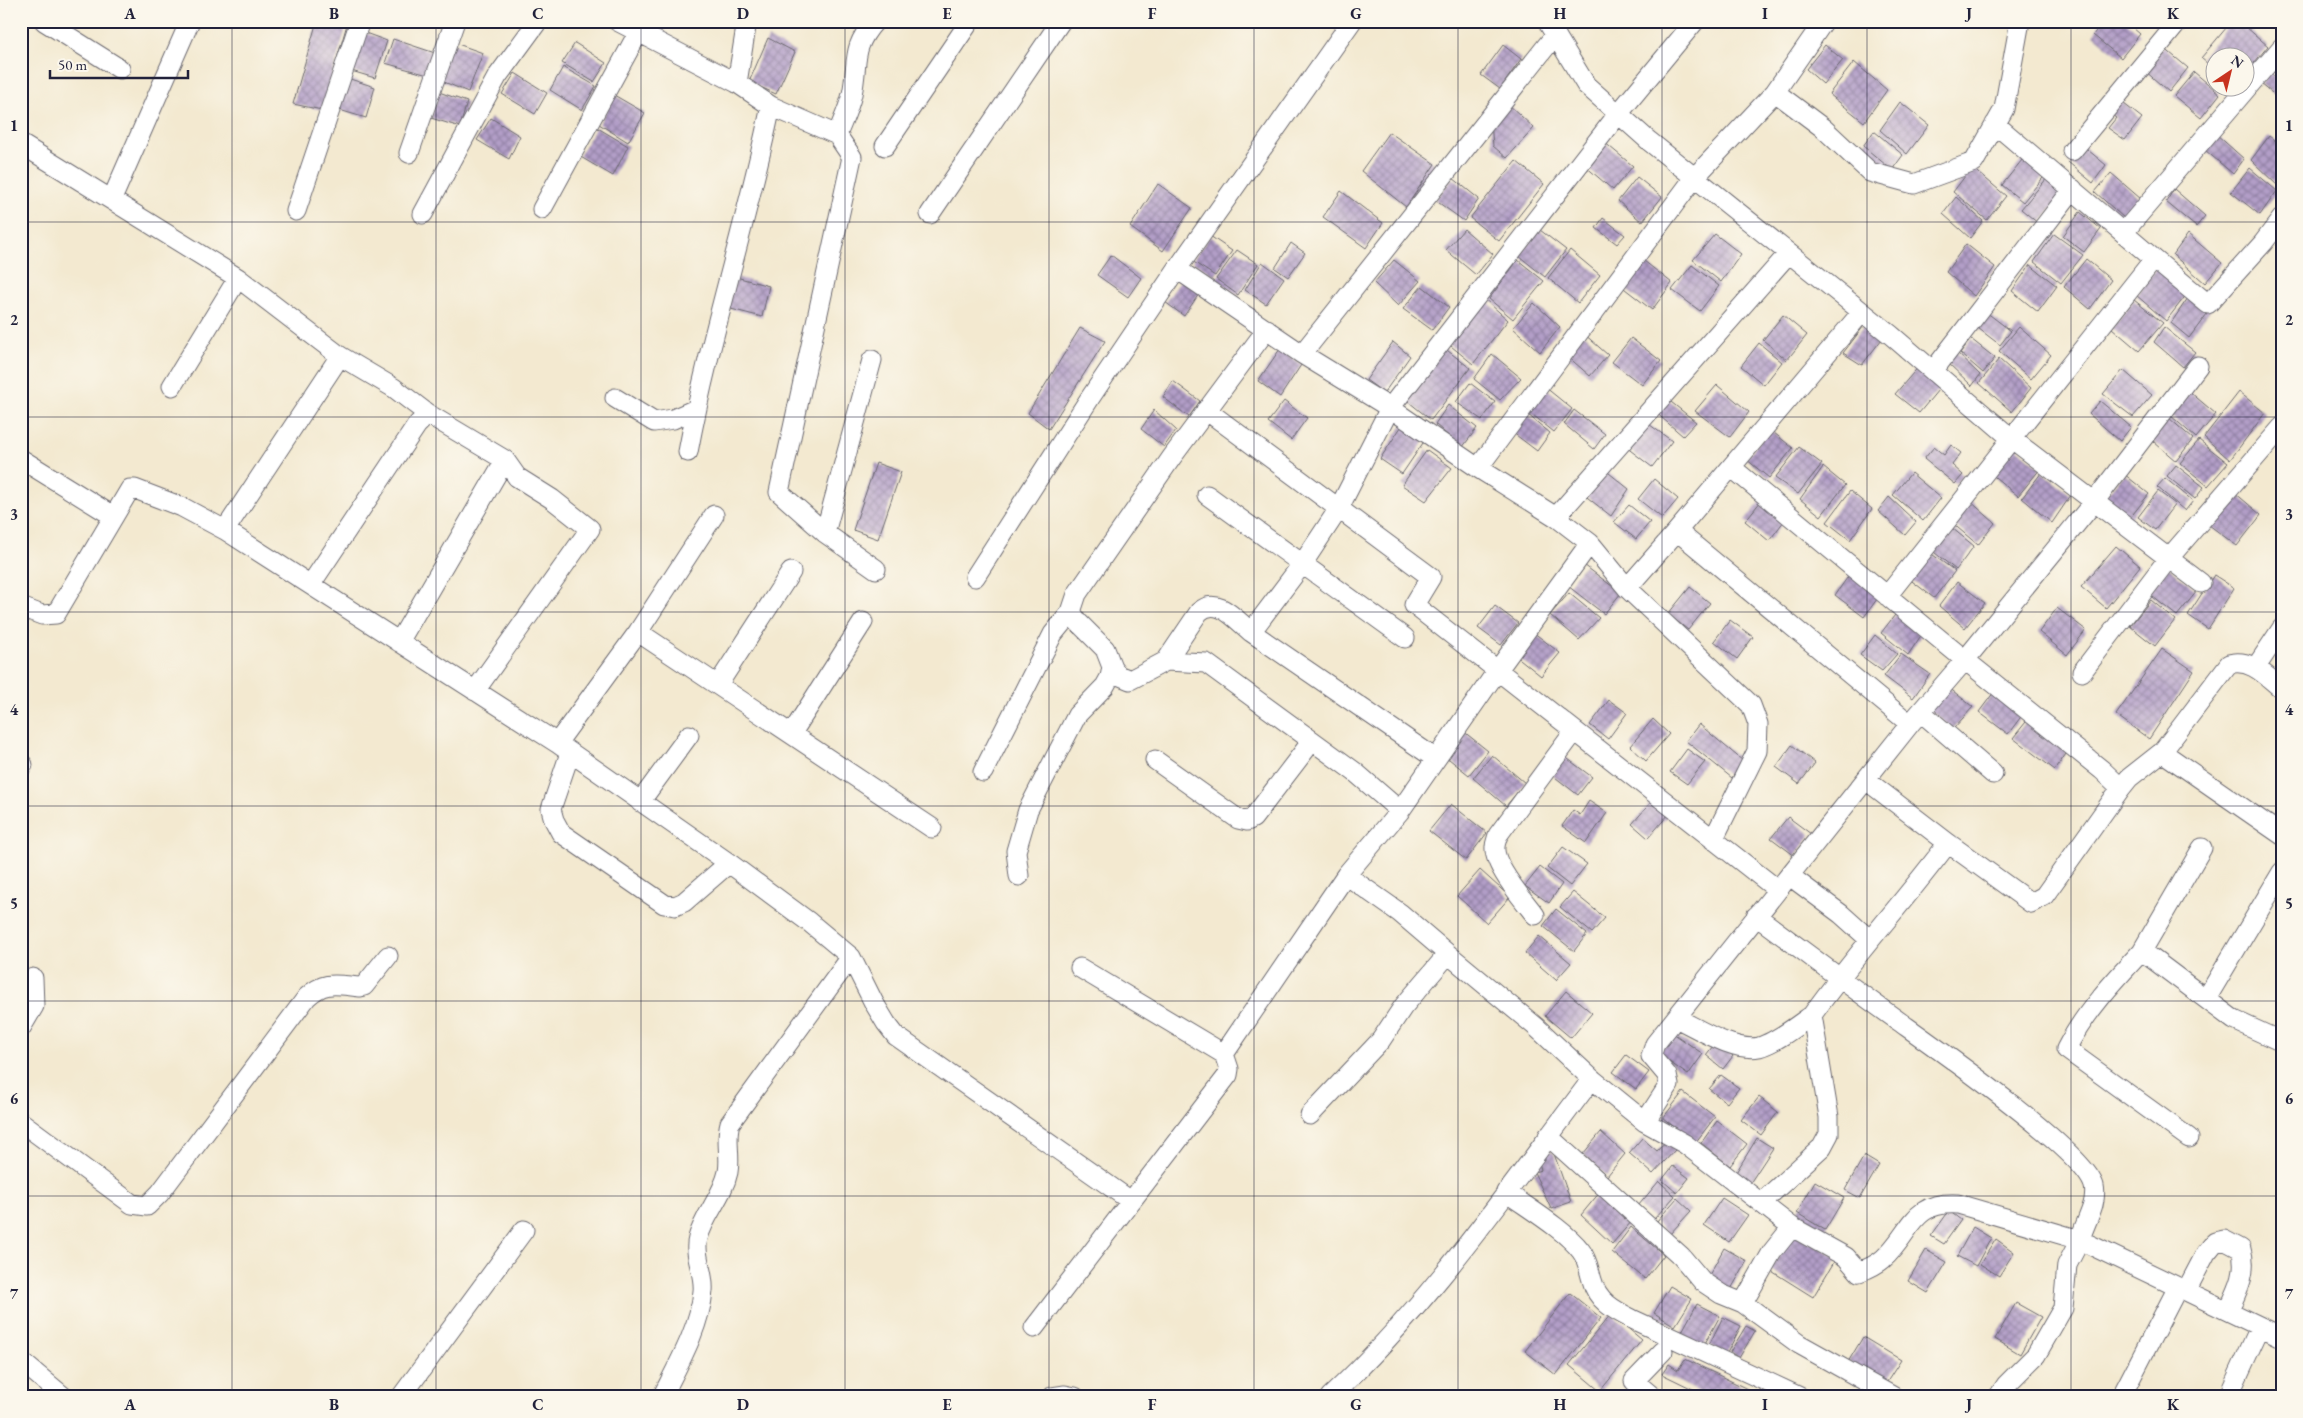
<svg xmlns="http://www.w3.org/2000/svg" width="2303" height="1418" viewBox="0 0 2303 1418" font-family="'EB Garamond',serif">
<defs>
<pattern id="building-cross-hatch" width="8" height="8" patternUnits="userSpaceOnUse" patternTransform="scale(1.25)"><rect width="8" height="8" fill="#b29ec7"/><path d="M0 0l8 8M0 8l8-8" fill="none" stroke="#9080a3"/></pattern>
</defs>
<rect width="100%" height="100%" fill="#fbf7ec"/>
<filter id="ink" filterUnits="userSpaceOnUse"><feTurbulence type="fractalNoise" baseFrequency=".02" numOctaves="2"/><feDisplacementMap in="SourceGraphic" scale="10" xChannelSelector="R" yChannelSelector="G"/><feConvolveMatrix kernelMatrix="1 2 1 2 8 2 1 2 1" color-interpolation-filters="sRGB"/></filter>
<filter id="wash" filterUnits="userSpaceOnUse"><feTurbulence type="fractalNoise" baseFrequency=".0096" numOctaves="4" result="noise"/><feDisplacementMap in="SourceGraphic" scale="20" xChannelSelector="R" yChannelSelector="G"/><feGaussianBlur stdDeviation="1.12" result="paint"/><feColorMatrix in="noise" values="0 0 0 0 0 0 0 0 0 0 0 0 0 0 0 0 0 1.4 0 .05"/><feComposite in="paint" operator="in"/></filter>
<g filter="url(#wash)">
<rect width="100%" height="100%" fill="#f3e9d0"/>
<g id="blocks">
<!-- building -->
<path fill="url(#building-cross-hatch)" d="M317,21H348L322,110L293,104Z
M2103,21H2125L2140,34L2121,58L2093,35Z
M2232,21H2239L2268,46L2246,73V58H2216V71L2201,58Z
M360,31L387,41L375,78L348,70Z
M768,38L795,52L776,94L749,82Z
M393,39L435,53L428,75L385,63Z
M452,42L483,53L468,92L437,79Z
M575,43L606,63L594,82L562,63Z
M1503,45L1521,59L1500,89L1481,75Z
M1825,45L1843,60L1823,84L1806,69Z
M2163,47L2188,68L2169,92L2144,70Z
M2282,55V79L2270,69Z
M1854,62L1887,90L1864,122L1829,94Z
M563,67L596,86L582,110L550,90Z
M2194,72L2220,94L2201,118L2174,96Z
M2269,72L2282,83V101L2261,84Z
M515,73L547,93L535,114L502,94Z
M347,78L375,87L366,118L336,109Z
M439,92L467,102L460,127L431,118Z
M614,95L645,113L628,142L599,124Z
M2119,100L2142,118L2125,140L2108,128L2116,118L2108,112Z
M1900,102L1929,125L1907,154L1880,130Z
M1507,103L1534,128L1507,158L1493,146L1491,122Z
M491,118L520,136L509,159L477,140Z
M596,127L628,146L613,176L579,156Z
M1874,131L1903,155L1892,170L1863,146Z
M1389,132L1435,164L1406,207L1361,171Z
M2216,134L2244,159L2233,174L2205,150Z
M2269,136L2282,146V184L2279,187L2251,160Z
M1604,142L1633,166L1613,190L1584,165Z
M2082,145L2106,165L2093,183L2068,162Z
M2026,155L2047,173L2023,202L2002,185Z
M1516,161L1544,184L1499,241L1470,218Z
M1972,167L2006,196L1987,220L1953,192Z
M2250,168L2277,191L2260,215L2231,192Z
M2111,173L2141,199L2124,218L2095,192Z
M1637,177L1662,197L1642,222L1618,201Z
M2048,177L2065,192L2039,224L2021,209Z
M1453,178L1479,199L1464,221L1435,200Z
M1158,184L1192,208L1163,251L1130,227Z
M2174,189L2205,216L2196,227L2166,202Z
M1341,191L1383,223L1366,248L1323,217Z
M1956,197L1983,221L1970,238L1943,214Z
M2080,212L2101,229L2084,252L2063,236Z
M1603,218L1625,235L1617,244L1596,228Z
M1464,229L1493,254L1476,275L1446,250Z
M1540,230L1566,250L1545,277L1519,256Z
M1715,234L1741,254L1721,282L1693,260Z
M2054,234L2083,255L2061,283L2034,262Z
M2188,234L2222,263L2205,283L2173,255Z
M1210,236L1232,251L1215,276L1192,261Z
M1291,243L1305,253L1288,277L1275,268Z
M1966,244L1995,267L1974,296L1946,272Z
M1237,250L1258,264L1238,295L1216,279Z
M1570,250L1600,275L1578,303L1548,278Z
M1111,255L1141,278L1128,297L1097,275Z
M1639,257L1672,283L1652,310L1620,285Z
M2086,259L2111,280L2090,309L2064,287Z
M1394,260L1420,281L1398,306L1374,283Z
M1518,260L1544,281L1513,319L1489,299Z
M1262,262L1284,278L1266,304L1245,290Z
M1692,265L1719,286L1700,311L1672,290Z
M2030,265L2057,286L2038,312L2012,291Z
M2156,268L2187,294L2166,321L2136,295Z
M736,277L769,286L762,317L727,308Z
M1183,278L1201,291L1184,316L1165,302Z
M1422,286L1449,307L1432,330L1403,309Z
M2190,295L2210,310L2189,338L2171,323Z
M1481,296L1508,320L1473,364L1446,342Z
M2134,300L2163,323L2139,351L2112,328Z
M1534,303L1560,327L1540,352L1513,328Z
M1986,312L2011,331L2000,345L1974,325Z
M1783,315L1807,335L1787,360L1763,340Z
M1867,322L1885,335L1862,365L1843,353Z
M2019,327L2051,355L2031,379L1999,351Z
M2164,327L2195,352L2183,367L2154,342Z
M1080,328L1105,341L1049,429L1028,413Z
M1583,333L1608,355L1590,376L1566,355Z
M1631,338L1661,361L1642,385L1612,362Z
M1971,339L1995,358L1983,373L1960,353Z
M1393,342L1410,356L1384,393L1366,380Z
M1759,343L1782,362L1764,385L1741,366Z
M1443,347L1470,368L1431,420L1404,398Z
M1280,349L1301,365L1280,397L1258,381Z
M1954,350L1980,375L1972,386L1946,361Z
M1492,354L1521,378L1500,400L1474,379Z
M1999,359L2031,388L2012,412L1979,383Z
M1920,365L1943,384L1919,413L1895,394Z
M2123,370L2152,395L2133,417L2103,394Z
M1173,381L1200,401L1189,417L1163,397Z
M1470,383L1495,402L1482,420L1456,402Z
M1717,385L1749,412L1730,437L1695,411Z
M1545,387L1572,409L1554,432L1528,411Z
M2190,392L2216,414L2196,438L2170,415Z
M2239,392L2265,413L2230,460L2204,437Z
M1666,398L1696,422L1683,436L1654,411Z
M1284,401L1307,418L1291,440L1268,422Z
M2100,401L2131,427L2120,441L2089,414Z
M1448,405L1477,428L1462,448L1435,424Z
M1154,410L1176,430L1164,447L1141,429Z
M1574,410L1605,434L1594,449L1564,424Z
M1527,414L1550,433L1537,451L1512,432Z
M2169,418L2193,439L2176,461L2153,441Z
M1646,422L1672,441L1652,467L1626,447Z
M1403,424L1425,440L1402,474L1380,459Z
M1769,429L1793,448L1769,478L1746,459Z
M2199,440L2228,463L2208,486L2180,463Z
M2012,444L2041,468L2018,496L1990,473Z
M1951,445L1961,453L1952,465L1963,475L1955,484L1924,459L1934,447L1944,455Z
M1799,447L1822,464L1798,494L1775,478Z
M1427,450L1452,468L1426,501L1402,485Z
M876,463L901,472L878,539L853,530Z
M2176,465L2204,487L2195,499L2167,476Z
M1823,467L1845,485L1821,516L1800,499Z
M1604,469L1629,489L1611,516L1583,494Z
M2042,472L2071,495L2052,523L2022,498Z
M1911,473L1941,498L1923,521L1893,495Z
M2124,474L2149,494L2129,519L2103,499Z
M2165,478L2193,501L2185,511L2157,487Z
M1654,479L1678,499L1662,518L1638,499Z
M1850,491L1872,509L1850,540L1827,522Z
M2158,491L2175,504L2155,530L2138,517Z
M2234,492L2261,515L2237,546L2209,525Z
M1889,497L1916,522L1905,535L1878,511Z
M1969,500L1995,523L1978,545L1951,522Z
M1761,501L1784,521L1769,541L1745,521Z
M1629,505L1650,522L1636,539L1614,522Z
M1947,524L1974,546L1956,570L1929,548Z
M2116,546L2140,566L2106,608L2081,587Z
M1929,552L1955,571L1934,598L1908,578Z
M1584,565L1621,593L1604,614L1568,586Z
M2168,568L2197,591L2177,616L2148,593Z
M1852,571L1880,595L1864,617L1835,595Z
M2214,575L2234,588L2208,629L2188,615Z
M1957,582L1985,603L1965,628L1939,606Z
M1690,587L1710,603L1688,630L1668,614Z
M1569,593L1599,618L1579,640L1550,615Z
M2151,600L2175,620L2155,646L2130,626Z
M1495,606L1518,623L1501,645L1478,628Z
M2057,608L2086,630L2067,655L2039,632Z
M1898,611L1924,631L1908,655L1881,633Z
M1730,620L1753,637L1737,659L1714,641Z
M1533,632L1560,653L1541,676L1515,655Z
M1875,635L1897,654L1882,671L1860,655Z
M2162,649L2194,671L2149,739L2116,715Z
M1901,654L1930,674L1913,698L1884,676Z
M1948,687L1973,707L1953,729L1929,709Z
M1994,692L2023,714L2008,734L1979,712Z
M1609,700L1627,713L1608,739L1590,725Z
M2030,717L2070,748L2055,770L2013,738Z
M1653,719L1669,734L1646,761L1630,746Z
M1699,724L1743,761L1732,778L1686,741Z
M1463,731L1488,751L1469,775L1444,755Z
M1792,745L1815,763L1799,784L1776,767Z
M1687,749L1705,762L1687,784L1670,772Z
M1492,755L1525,783L1506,806L1473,778Z
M1564,756L1592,777L1578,795L1551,774Z
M1653,800L1669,814L1648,838L1632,824Z
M1589,801L1607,813L1586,843L1562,826L1573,810L1580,815Z
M1451,804L1487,833L1466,860L1429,831Z
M1788,817L1811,834L1795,856L1771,838Z
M1563,847L1587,864L1570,886L1547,868Z
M1540,867L1562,884L1549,903L1525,886Z
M1480,870L1510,897L1487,923L1457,896Z
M1573,892L1605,918L1592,933L1560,907Z
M1556,909L1587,934L1574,951L1543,926Z
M1539,936L1571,963L1556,980L1525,953Z
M1566,991L1592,1013L1571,1038L1545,1016Z
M1673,1033L1703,1054L1688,1075L1658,1054Z
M1716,1042L1733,1056L1723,1069L1706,1055Z
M1626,1055L1649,1072L1636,1089L1613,1072Z
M1721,1075L1739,1088L1727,1103L1709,1089Z
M1683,1092L1715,1117L1695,1143L1663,1118Z
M1759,1097L1778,1112L1761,1135L1741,1120Z
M1717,1121L1747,1144L1730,1166L1701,1143Z
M1601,1132L1625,1154L1607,1176L1583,1154Z
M1642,1138L1657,1151L1666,1141L1675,1150L1653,1174L1629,1153Z
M1757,1138L1773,1148L1750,1183L1735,1174Z
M1553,1151L1571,1202L1551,1209L1534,1172L1541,1170L1539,1162L1545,1160V1153Z
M1864,1156L1879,1165L1860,1198L1845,1190Z
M1673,1166L1689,1178L1677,1193L1662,1180Z
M1659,1181L1675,1196L1654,1219L1638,1206Z
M1815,1181L1844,1198L1825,1230L1797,1213Z
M1600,1192L1632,1221L1612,1244L1581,1215Z
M1677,1198L1691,1211L1669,1235L1656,1222Z
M1722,1198L1748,1215L1729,1242L1704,1225Z
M1949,1211L1961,1220L1944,1244L1931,1236Z
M1631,1227L1664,1255L1645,1279L1612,1252Z
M1973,1227L1991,1238L1976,1266L1957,1256Z
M1793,1233L1837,1257L1813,1297L1770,1270Z
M1996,1239L2014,1252L1999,1276L1980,1264Z
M1724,1248L1747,1261L1730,1291L1707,1279Z
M1926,1250L1947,1262L1928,1293L1908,1281Z
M1670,1286L1692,1299L1675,1326L1654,1313Z
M1570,1293L1601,1318L1556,1375L1525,1351Z
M2016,1303L2041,1317L2020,1354L1995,1339Z
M1697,1304L1720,1316L1703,1347L1680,1335Z
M1611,1314L1642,1340L1600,1391L1569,1365Z
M1723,1317L1741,1326L1726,1355L1709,1345Z
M1746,1326L1755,1331L1739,1358L1730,1352Z
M1863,1337L1901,1360L1885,1385L1848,1362Z
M1685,1359L1764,1397H1709L1662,1374L1669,1364L1678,1370Z"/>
</g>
</g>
<g filter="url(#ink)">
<use href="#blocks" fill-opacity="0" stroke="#6b686f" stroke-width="1"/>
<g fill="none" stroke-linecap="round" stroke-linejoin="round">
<defs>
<path id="minor" d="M44,21L120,69
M617,21L737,83L771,106L837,135L852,157L779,492L825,533L876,569
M1547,21L1586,85L1649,141L1891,335L2012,439L2201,583
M737,83L747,21
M1775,92L1823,128L1870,172L1914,184L1974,162L2004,109L2020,21
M1995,124L2154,259
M837,135C842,122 849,108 852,94C859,62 850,49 875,21
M21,144L238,278L340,356L394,388L428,414L505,460L517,477L552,499L590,529L475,691
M885,146L970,21
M2072,151L2179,21
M409,153L455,21
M112,199L190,21
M542,209L638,33
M296,211L360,21
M423,214L497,77L538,21
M930,214L1061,21
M2124,232L2282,47
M1177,269L1302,354L1390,408L1478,468
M1302,354L1556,34
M1933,371L2073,189
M172,386L238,278
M615,398L654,422L673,419L696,409
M1206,410L1431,577L1414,605L1778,890
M688,452C710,335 747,222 771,106
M21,459L113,516
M1731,467L1965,660L2102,770L2121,788L2129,778L2162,752L2229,664C2251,658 2266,676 2282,689
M1207,495L1405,638
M1556,517L1789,253
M225,530L340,356
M1677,531L1910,724
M825,533L872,360
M975,577L1090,398L1177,269L1352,21
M311,584L417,425L428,414
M1627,588L1677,531L1862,312
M1887,596L2154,259L2208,304L2263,243L2282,218
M21,607L42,615L56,614L130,489H135L182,507L225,530L557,743L729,863L809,922L851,957L874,1003L886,1023L896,1036L1131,1201
M638,632L932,828
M1251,632L1303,563L1338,510L1390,408L1619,113L1695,21
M399,642L505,460
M1166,661L1199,612C1217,595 1236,620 1251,632L1436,759
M1112,667L1118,675L1130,680L1166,661L1206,663L1355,772L1400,811
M2256,667L2282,628
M2082,672L2168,559L2282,427
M719,683L791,572
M1921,712L1993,774
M792,733L863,622
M557,743L638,632L714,515
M2162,752L2282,835
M570,753L551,809L554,820L561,833L664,904L675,906L684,902L729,863
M1155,760L1238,819L1247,821L1253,818L1312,741
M21,767L23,765
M983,772L1053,634L1071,612
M640,802L689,735
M1713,840L1757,751L1758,724L1751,705L1627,588L1590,543L1556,517L1478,468L1694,178L1775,92L1824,21
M1948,843L2031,903L2044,896L2121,788
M2202,848L2142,951L2234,1020L2282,1042
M1019,876L1016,851L1028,810L1077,715L1105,686L1110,677L1112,667L1105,649L1078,622L1071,612L1077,594L1172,457L1267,329
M1790,876L1841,914L1870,940
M1535,915C1524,901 1493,865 1495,847C1495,843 1497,839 1498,835L1574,732
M1756,916C1804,951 1852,988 1900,1022C1935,1047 2085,1152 2094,1186C2098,1204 2084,1223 2080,1240L2282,1337
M2142,951C2114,981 2085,1012 2066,1049L2189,1138
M1448,954L1535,1026L1592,1079L1645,1122L1685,1144L1792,1227L1772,1252L1743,1303
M2206,999L2282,872
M1676,1018C1699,1029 1734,1052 1759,1047C1775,1043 1798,1025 1812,1015
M21,1028L34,1006L33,978
M1224,1054L1346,875L1400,811L1497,671L1590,543
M1310,1115L1381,1040L1403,1007L1448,954L1400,913L1346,875
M21,1122L132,1204L147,1206L160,1193L307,997C325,980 337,985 360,987L364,986L388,956
M1645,1122L1669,1085L1667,1075L1651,1056L1655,1044L1910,724L1965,660L2094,502L2198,366
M1548,1136L1681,1256L1703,1282L1721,1294L1743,1303L1799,1344L1894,1397
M1506,1192C1528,1208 1565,1230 1581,1251C1588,1260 1589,1271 1592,1280C1597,1301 1614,1310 1632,1319L1800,1397
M1761,1203L1822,1147L1829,1134V1117L1812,1015C1854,956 1904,902 1948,843L1866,780
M1792,1227L1846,1257L1859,1272C1867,1269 1876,1265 1883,1259C1912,1233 1911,1201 1958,1204L2080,1240L2067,1265L2063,1308L2036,1355L2006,1385L1998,1397
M2186,1291L2206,1253L2215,1242L2224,1240L2241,1249C2248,1272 2238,1290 2228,1311
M1034,1328L1228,1075L1229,1069L1224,1054L1080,968
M21,1361L64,1397
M401,1397L524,1230
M662,1397C678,1365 700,1327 703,1291C705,1273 693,1255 698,1238C704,1215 723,1196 728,1172C731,1156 725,1139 730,1123L851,957
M1052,1397L1065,1395L1075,1397
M1330,1397C1431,1303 1509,1188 1592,1079
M1653,1397L1634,1381L1663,1351
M2121,1397L2178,1287
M2228,1397L2260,1327"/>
</defs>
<!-- minor casing -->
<use href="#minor" stroke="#6b686f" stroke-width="21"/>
<!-- minor -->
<use href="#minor" stroke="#fff" stroke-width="19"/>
</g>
</g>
<!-- grid -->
<path fill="none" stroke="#22223b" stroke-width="1" stroke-opacity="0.55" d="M232,21V1397M436,21V1397M641,21V1397M845,21V1397M1049,21V1397M1254,21V1397M1458,21V1397M1662,21V1397M1867,21V1397M2071,21V1397M21,222H2282M21,417H2282M21,612H2282M21,806H2282M21,1001H2282M21,1196H2282"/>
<!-- margin -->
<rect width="2303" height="1418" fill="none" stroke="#fbf7ec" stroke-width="55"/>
<!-- north arrow -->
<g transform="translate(2230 72) rotate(35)"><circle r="24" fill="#fbf7ec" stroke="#a4a2a5"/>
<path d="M0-4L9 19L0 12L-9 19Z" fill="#c8321e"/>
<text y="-8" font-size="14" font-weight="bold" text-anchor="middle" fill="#22223b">N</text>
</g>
<!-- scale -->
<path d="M50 70v8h138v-8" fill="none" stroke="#22223b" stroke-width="2.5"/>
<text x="58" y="70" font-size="15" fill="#22223b" stroke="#fbf7ec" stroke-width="4" paint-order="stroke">50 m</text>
<rect x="28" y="28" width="2248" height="1362" fill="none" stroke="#22223b" stroke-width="2"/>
<g font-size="16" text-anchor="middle" font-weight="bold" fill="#22223b">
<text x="130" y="19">A</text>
<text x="334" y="19">B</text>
<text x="538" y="19">C</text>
<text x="743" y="19">D</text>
<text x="947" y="19">E</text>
<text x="1152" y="19">F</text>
<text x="1356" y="19">G</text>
<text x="1560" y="19">H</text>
<text x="1765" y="19">I</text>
<text x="1969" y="19">J</text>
<text x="2173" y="19">K</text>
<text x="14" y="131">1</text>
<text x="2289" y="131">1</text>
<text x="14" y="325">2</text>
<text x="2289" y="325">2</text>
<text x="14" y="520">3</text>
<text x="2289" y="520">3</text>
<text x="14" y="715">4</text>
<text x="2289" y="715">4</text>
<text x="14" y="909">5</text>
<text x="2289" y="909">5</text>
<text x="14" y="1104">6</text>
<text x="2289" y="1104">6</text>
<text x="14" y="1299">7</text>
<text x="2289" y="1299">7</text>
<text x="130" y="1410">A</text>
<text x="334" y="1410">B</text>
<text x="538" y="1410">C</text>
<text x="743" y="1410">D</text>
<text x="947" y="1410">E</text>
<text x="1152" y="1410">F</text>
<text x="1356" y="1410">G</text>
<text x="1560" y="1410">H</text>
<text x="1765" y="1410">I</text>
<text x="1969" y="1410">J</text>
<text x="2173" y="1410">K</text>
</g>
</svg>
